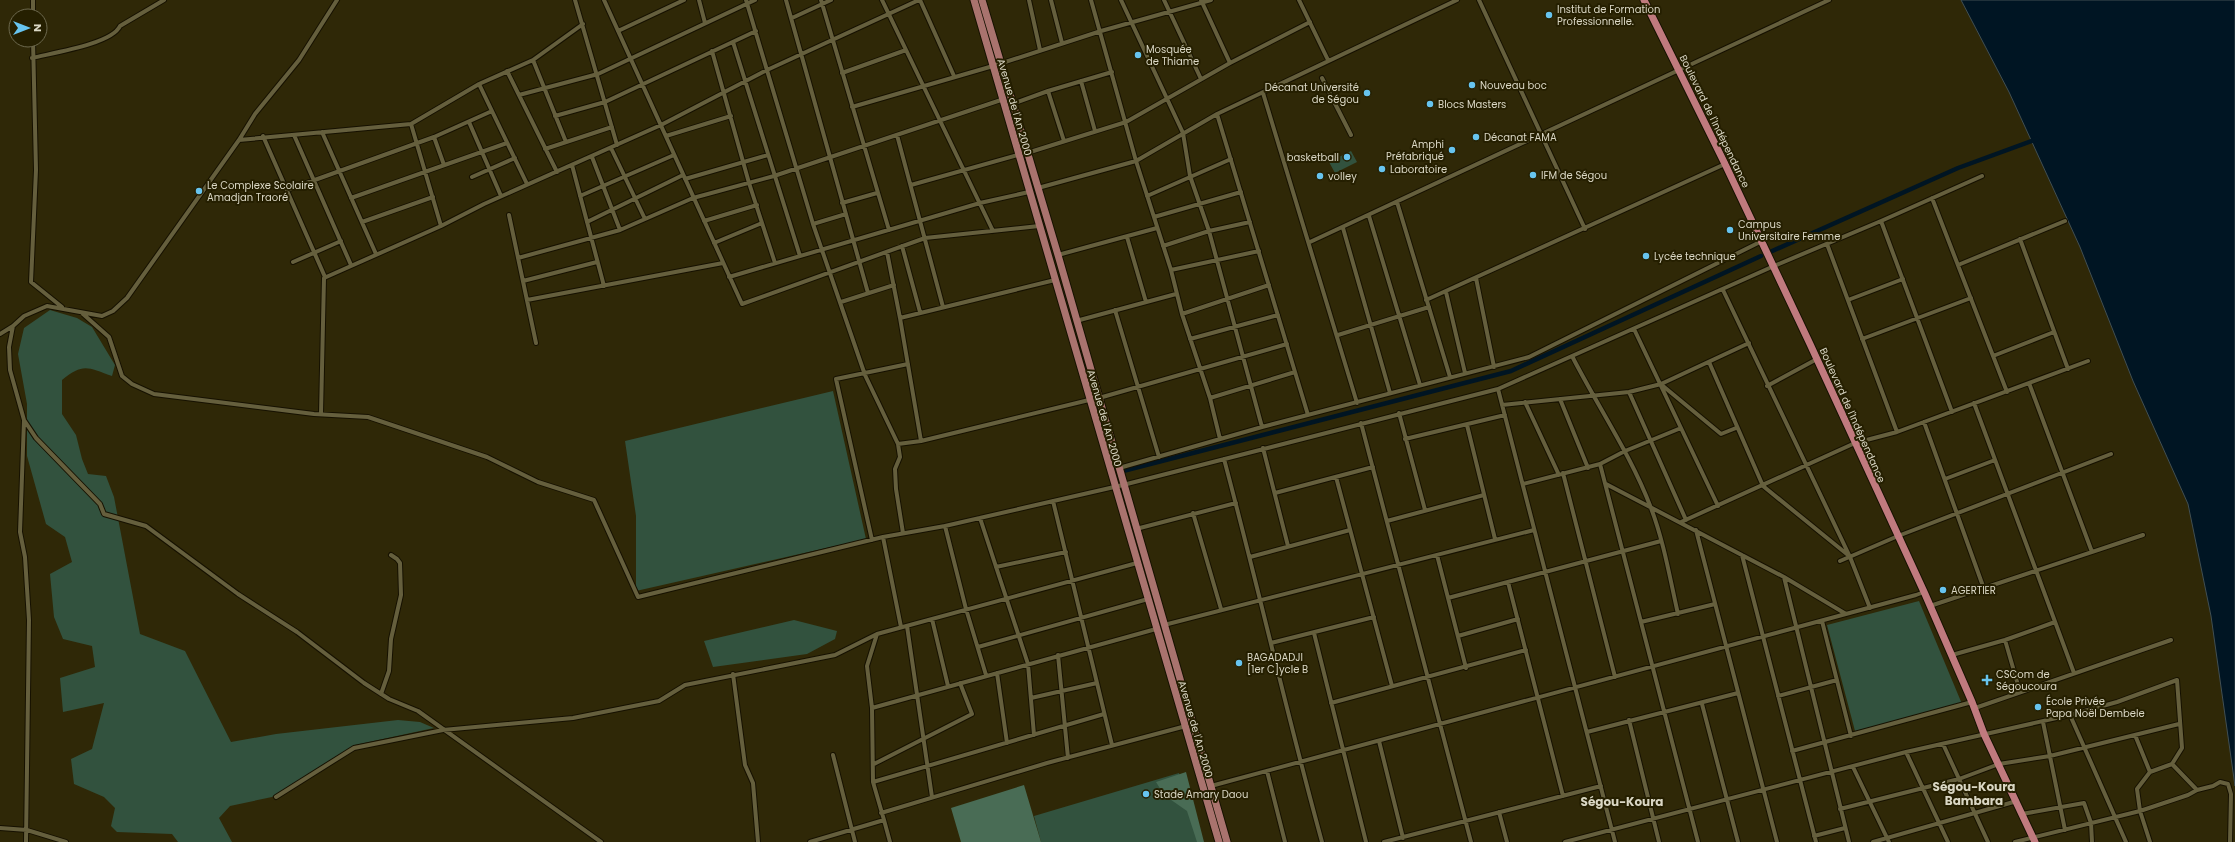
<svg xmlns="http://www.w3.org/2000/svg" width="2235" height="842" viewBox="0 0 2235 842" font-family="Poppins,sans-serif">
<rect width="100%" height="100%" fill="#2f2807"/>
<!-- green -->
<path fill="#32523e" d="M1351,151L1357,162L1335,173L1329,162Z
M50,310L77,318L92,327L115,365L112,376C87,367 83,363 62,380V414L76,435L82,459L88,474L106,476L114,497L140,634L185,651L231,742L276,734L398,720L420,722L434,728L355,745L272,797L230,806L219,818L232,842H178L172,834L117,832L111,826L115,808L104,797L74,784L71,759L92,749L104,703L63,712L60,678L95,667L92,646L63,639L54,617L50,574L72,562L65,537L46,524L27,456V404L18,354L24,328Z
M833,391L866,539L636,591V516L625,441Z
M1919,601L1962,704L1855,731L1827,625Z
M794,620L837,631L835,639L807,654L713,667L704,641Z
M1179,773L1200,842H1041L1034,816Z"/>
<!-- forest -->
<path fill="#496c55" d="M1186,772L1204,842H1197L1187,811L1164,795L1156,782Z
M1024,785L1041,842H961L951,808Z"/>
<!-- water -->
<path fill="#001523" stroke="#414f53" d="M1961,0H2235V786L2211,616L2188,504L2133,381L2080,247L2009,92Z"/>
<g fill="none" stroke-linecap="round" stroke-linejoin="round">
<!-- canal -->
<path stroke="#001523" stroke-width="4.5" d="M1770,252L1958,168L2037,139
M1123,471L1511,371L1761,256"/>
<defs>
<path id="minor" d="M575,0L617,145
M604,0L742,304L925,238L1039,226
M699,0L705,23
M746,0L813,224L865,375L898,444L900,457L895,469L896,489L903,533
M786,0L868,293
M821,0L889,230
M882,0L993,231
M920,0L954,76
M1029,0L1040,50
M1051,0L1062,43
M1091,0L1136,161L1171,270L1182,314L1210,398L1220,439
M1121,0L1183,133L1190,176L1209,231L1262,427
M1164,0L1201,79
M1201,0L1230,63
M1299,0L1328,60
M1479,0L1585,229
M33,16V0
M792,18L831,0
M618,31L684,0
M33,40L36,170L31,282L62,307
M733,42L800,256
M712,51L749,183L775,263
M32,58C52,53 112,44 120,26L164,0
M533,60L566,142
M507,71L557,172
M842,73L906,50
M1322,78L1351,135
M1081,81L1095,131
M479,84L527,184
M1048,91L1064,141
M1263,93L1357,403
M519,95L598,74L755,0
M1012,104L1048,91L1112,72
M852,107L993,66L1101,31L1211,0
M1217,114L1308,415
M555,116L605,102L756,31
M469,122L501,196
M411,124L441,226
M322,132L376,254
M294,135L351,265
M897,135L943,307
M263,136L325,277
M666,136L731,116
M434,137L444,165
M239,140L411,124L479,84L533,60L583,24
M611,148L645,219
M545,149L612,127
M1027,153L1126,122L1230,63L1310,22
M592,157L620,230
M572,165L604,286
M472,177L515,158
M685,179L768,155
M911,185L1018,155
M1038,188L1136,161L1217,114L1457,0
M287,190L434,137L492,111
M580,196L674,155
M1147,196L1231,159
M351,198L507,143
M1932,198L2007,392
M1397,202L1450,377
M842,203L877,193
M509,215L536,343
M1369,216L1420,385
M1154,217L1241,192
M704,221L757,205
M1881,221L1952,412
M362,222L433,197
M587,222L683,175
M813,224L846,214
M1343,228L1390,393
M1127,237L1146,302
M2020,239L2068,369
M1310,242L1829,0
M714,243L762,223
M1827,244L1897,432
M902,246L920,312
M1163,246L1209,231L1250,222
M887,252L900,318L921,441
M1058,255L1157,228
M518,258L620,230L693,198L774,176L1001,100
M293,262L341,241
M1958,265L2065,221
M1171,270L1259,251
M729,277L980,203L1029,192
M1476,278L1494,367
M523,281L597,262
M1723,290L1850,557L1870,608
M1446,292L1465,373
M527,300L723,263
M1426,300L1725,164
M1848,300L1903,279
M841,302L894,285
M1115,310L1159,457
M83,314L109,337L122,376L132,384L154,394L314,414L368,417L487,457L538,482L594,500L638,597L883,537L945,526L1123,485L1498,389L1774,266L1881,221L1982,176
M1182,314L1269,285
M900,318L1055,280
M1076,321L1176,294
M1634,329L1718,506
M0,334L13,326
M1338,335L1429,307
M1190,339L1278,315
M1862,339L1971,298
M1572,356C1598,407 1631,455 1651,508C1664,542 1670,579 1678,614
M1993,356L2054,332
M1709,362L1763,486L1848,555
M2029,383L2092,552
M1663,386L1721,434L1736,428
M1767,386L1817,359
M1498,389L1615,842
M1629,392L1686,520
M1099,398L1287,344
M1210,398L1295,372
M1560,399L1588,468
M1525,402L1559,475
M1974,403L2074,673
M1502,405L1629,392L1661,384L1749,343
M321,413L324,278L441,226L484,204L661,125L767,70L919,0
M1399,413L1425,510
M24,420L36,438L100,504L104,514L146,526L238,594L297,632L364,683L389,699L418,711L601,842
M1924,422L1984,589
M1361,423L1471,842
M1467,425L1495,539
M1405,439L1505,415
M898,444L921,441L1089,400
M1263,448L1288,546
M1224,459C1258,586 1287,715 1322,842
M1600,464L1698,842
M1119,468L1262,427L1529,357L1762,241
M1563,473L1615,677
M1336,477L1392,686
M1945,479L1995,460
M1523,484L1600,464L1625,451L1681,428
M1606,484L1784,577L1846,614
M1275,493L1373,467
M1053,501L1112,745
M1193,513L1221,609
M980,518L1028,664L1034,735
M1387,521L1484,495
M1681,522L1855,443L1897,432L2088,361
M945,526L966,609L986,675
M1136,529L1236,503
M1696,530L1777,842
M883,537L901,627
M872,540L836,379L908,364
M1437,555L1466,668
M1742,555L1816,842
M1250,557L1350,530
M1840,561L1898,536L2111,454
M996,567L1066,552
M1784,577L1849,842
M1508,582L1563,796
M1448,598L1661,541
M1930,606L2143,535
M932,619L948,686
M1822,621L1851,736
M1641,622L1715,604
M1164,625L1534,530
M907,626L932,797
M1314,633L1366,842
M877,634L867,666L872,708L873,782L884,820
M1458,636L1518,619
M2005,640L2020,692
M1271,643L1374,617
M978,647L1148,599
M1058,655L1068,758
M1952,655L2005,640L2055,622
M997,673L1007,743
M733,674L745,765L753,783L758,842
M381,694L389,671L391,639L401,595L400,563L397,559L391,555
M1778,696L1837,680
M1031,698L1097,683
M1331,703L1526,650
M1702,704L1738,842
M872,708L1156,629
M1975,708L2171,640
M2070,715L2126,842
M1629,720L1659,842
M2043,722L2065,830
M1587,732L1738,693
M2135,735L2150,772
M1379,741L1403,838
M1943,744L1988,842
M1792,751L1972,702
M1906,752L1948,842
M833,755L855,842
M874,764L972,714L960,683
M2172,764L2197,790
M1853,767L1889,842
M1267,771L1285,842
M873,782L1104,714
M1211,786L1916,595L1924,592
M276,797L354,748L443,730L573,718L659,701L685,685L835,655L877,634L1137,563
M1840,809L1959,779L1999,764L2050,756L2179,724
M1499,812L1507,842
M881,813L1047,763L1186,726
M2022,814L2084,803L2091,823L2092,842
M0,828L27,830L66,842
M1814,836L1845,828
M26,842L29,620L25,557L20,532L24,420L10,370L9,347L13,326L24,316L47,306L102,316L113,311L127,298L239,140L255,114L299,60L337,0
M810,842L884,820L890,842
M1384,842L1601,786
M1565,842L1906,752L2070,715L2117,702L2177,680L2182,748L2172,764L2150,772L2137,789L2140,811L2150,842
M1873,842L2017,801
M2015,842L2140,811L2188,795L2197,790L2213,786L2220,782L2228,784L2231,794L2230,842"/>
<path id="primary" d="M974,0L1219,842
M982,0L1058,255L1227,842"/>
<path id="trunk" d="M1644,0L1725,164L1810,344L1925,594L1972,702L1984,734L2035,842"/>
</defs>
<!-- minor casing -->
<use href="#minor" stroke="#161100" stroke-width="6"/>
<!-- primary casing -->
<use href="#primary" stroke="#161100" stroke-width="9"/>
<!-- trunk casing -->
<use href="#trunk" stroke="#161100" stroke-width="9"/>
<!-- minor -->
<use href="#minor" stroke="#655f3d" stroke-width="4"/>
<!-- primary -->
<use href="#primary" stroke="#a9736e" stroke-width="7"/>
<!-- trunk -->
<use href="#trunk" stroke="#c07a7e" stroke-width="7"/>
</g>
<!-- markers -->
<g fill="#67c4ef" stroke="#251f00" stroke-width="1.5">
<circle cx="1549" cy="15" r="4"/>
<circle cx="1138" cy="55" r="4"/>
<circle cx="1472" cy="85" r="4"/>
<circle cx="1367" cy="93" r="4"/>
<circle cx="1430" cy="104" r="4"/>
<circle cx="1476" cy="137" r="4"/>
<circle cx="1452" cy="150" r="4"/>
<circle cx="1347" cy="157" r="4"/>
<circle cx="1382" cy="169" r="4"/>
<circle cx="1533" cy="175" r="4"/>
<circle cx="1320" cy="176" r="4"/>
<circle cx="199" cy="191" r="4"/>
<circle cx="1730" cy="230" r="4"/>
<circle cx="1646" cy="256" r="4"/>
<circle cx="1943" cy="590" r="4"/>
<circle cx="1239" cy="663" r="4"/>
<path d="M1985 674h4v4h4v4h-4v4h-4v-4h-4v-4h4z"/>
<circle cx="2038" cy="707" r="4"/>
<circle cx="1146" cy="794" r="4"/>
</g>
<g text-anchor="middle" stroke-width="4" stroke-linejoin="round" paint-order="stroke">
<!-- poi labels -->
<g font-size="10" fill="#dad7c4" stroke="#251f00" text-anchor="start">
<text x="1557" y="13">Institut de Formation<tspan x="1557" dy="12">Professionnelle.</tspan></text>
<text x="1146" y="53">Mosquée<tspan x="1146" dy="12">de Thiame</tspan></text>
<text x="1480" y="89">Nouveau boc</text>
<text x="1359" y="91" text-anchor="end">Décanat Université<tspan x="1359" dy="12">de Ségou</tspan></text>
<text x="1438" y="108">Blocs Masters</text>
<text x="1484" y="141">Décanat FAMA</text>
<text x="1444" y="148" text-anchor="end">Amphi<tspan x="1444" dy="12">Préfabriqué</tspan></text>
<text x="1339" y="161" text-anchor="end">basketball</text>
<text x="1390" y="173">Laboratoire</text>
<text x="1541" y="179">IFM de Ségou</text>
<text x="1328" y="180">volley</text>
<text x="207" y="189">Le Complexe Scolaire<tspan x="207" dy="12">Amadjan Traoré</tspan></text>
<text x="1738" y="228">Campus<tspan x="1738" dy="12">Universitaire Femme</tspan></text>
<text x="1654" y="260">Lycée technique</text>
<text x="1951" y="594">AGERTIER</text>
<text x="1247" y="661">BAGADADJI<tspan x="1247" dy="12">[1er C]ycle B</tspan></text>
<text x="1996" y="678">CSCom de<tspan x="1996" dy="12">Ségoucoura</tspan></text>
<text x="2046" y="705">École Privée<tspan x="2046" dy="12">Papa Noël Dembele</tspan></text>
<text x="1154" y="798">Stade Amary Daou</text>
</g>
<!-- street labels -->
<g font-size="10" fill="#dad7c4" stroke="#251f00">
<text transform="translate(1015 107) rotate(74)" y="4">Avenue de l'An 2000</text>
<text transform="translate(1715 121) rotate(64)" y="4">Boulevard de l'Indépendance</text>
<text transform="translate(1853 415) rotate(66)" y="4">Boulevard de l'Indépendance</text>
<text transform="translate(1105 418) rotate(74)" y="4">Avenue de l'An 2000</text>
<text transform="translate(1196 729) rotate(74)" y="4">Avenue de l'An 2000</text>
</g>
<!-- quarter labels -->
<g font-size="12" font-weight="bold" fill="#dad7c4" stroke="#251f00">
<text x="1974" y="791">Ségou-Koura<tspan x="1974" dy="14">Bambara</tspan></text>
<text x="1622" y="806">Ségou-Koura</text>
</g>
</g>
<!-- north arrow -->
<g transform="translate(28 28) rotate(90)"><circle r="19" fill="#251f00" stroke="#6d694e"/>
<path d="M0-3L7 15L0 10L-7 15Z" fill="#67c4ef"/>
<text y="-6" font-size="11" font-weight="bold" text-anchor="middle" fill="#dad7c4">N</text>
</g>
</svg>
